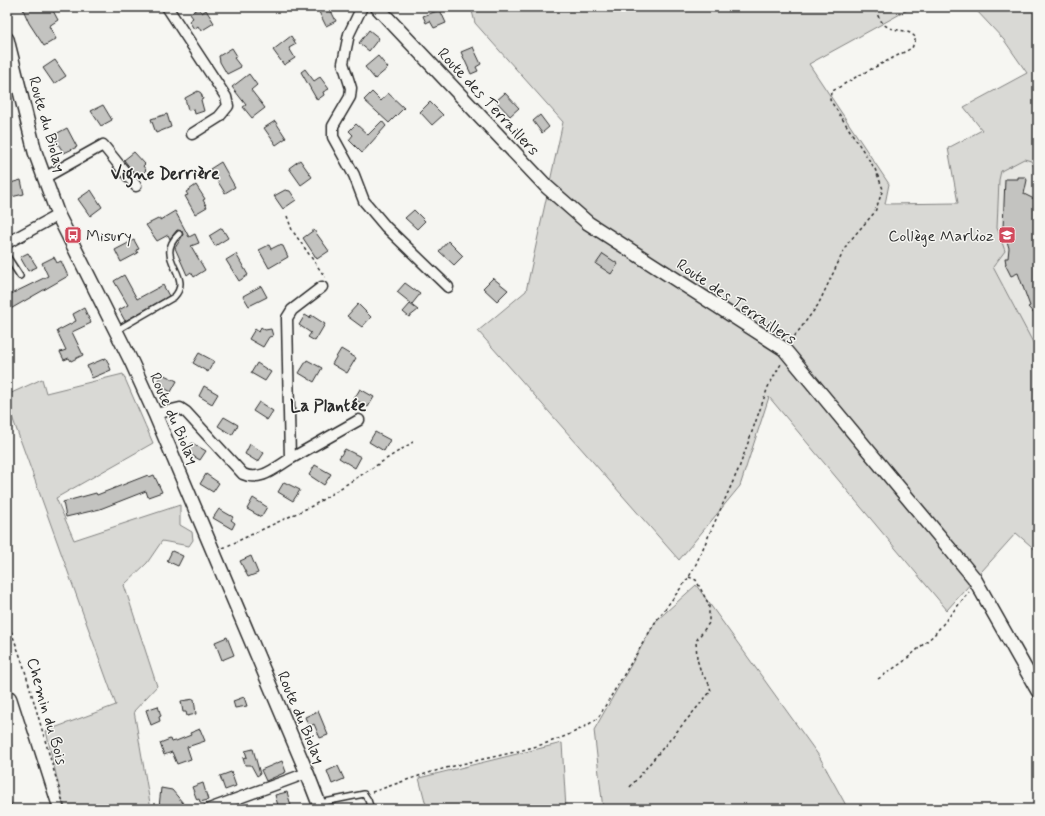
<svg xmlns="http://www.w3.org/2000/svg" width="1045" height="816" viewBox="0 0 1045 816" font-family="Mynerve,sans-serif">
<rect width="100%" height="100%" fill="#f6f6f2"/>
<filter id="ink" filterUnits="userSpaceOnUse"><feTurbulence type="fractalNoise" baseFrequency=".025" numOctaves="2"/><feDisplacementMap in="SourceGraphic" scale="8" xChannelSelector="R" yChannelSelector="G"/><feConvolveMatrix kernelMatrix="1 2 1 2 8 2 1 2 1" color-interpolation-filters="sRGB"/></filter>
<g filter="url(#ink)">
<!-- built -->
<path fill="#e7e7e3" d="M1038,70V352L959,203L948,148L982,130L964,107Z"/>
<!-- green -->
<path fill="#d9d9d5" stroke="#828280" d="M471,7H913L809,64L889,184L885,204L958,203L948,148L982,130L964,107L1027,73L1004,40L976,10L959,11L956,7H1038V167L1035,169L1031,161L1024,159L1001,171L999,180L997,228L1005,251L993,267L1038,352V552L1016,533L947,610L769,397L740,486L679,560L478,331L526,291L563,122L475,23Z
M123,374L153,443L56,498L74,540L180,505V525L192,532L193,540L189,546L162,541L147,563L124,585L157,686L134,711L151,809H64L46,731L116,705L11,414L7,407V395L42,379L46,393Z
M696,585L819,756L848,809H603L594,730L656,621Z
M562,743L566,809H427L419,778Z"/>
<!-- building -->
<path fill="#c3c3c0" stroke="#2b2b2b" d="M22,7H51L58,20L49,26L56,39L44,46L29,23Z
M324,7H329L336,21L326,26L318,10Z
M198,8L202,13L206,10L214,23L201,31L198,26L194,29L189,21L193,18L190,14Z
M440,10L446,23L434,28L430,21L426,23L423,16Z
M369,30L379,38L369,51L359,43Z
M291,36L296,44L289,48L295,58L284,65L273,50Z
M473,47L481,64L476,67L478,71L471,74L461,52Z
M232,48L237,56L234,58L241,67L227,74L220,62L219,56Z
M378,56L388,68L375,79L365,67Z
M55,60L66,76L54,84L43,68Z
M305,69L314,81L320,77L329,89L323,92L324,95L317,100L301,72Z
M249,74L257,85L251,90L265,108L252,118L243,107L246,105L232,87Z
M198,91L201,93L203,99L201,100L204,111L195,114L194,109L188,110L185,98Z
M372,92L381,101L388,93L404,108L389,123L364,100Z
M505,93L519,108L510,116L496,101Z
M430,102L443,115L432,125L420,112Z
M103,105L112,120L101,126L91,111Z
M167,114L171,127L156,133L151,119Z
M540,115L549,127L542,133L533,121Z
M275,121L286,138L276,145L264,128Z
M382,121L386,126L362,153L349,140L353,135L349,131L356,124L368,135Z
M67,128L77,147L64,153L56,141L57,140L54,135Z
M134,152L145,164L143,166L146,170L138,178L124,160Z
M300,160L312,177L301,185L289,168Z
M221,162L235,187L225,193L210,169Z
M1018,177H1025L1027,180L1024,194L1038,201V318L1028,307L1030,306L1018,273L1011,276L1005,264H1006L1005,258H1008L1009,248L1003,228L1005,179H1018Z
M21,180L24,194L7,198V184Z
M196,185L205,199L203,200L207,207L195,214L185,196L188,195L186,192Z
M91,190L102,207L90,216L78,199Z
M285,190L290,191L296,200L283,209L274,196Z
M414,210L425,221L417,229L405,218Z
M175,211L189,237L195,234L199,243L191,246L205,270L194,277L191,272L187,275L175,248L183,235L182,231L177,230L170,239L168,235L157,241L146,225L160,218V220Z
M222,228L228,238L215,246L209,236Z
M314,230L329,251L317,259L303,238Z
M134,240L139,249L136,250L138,253L121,262L115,250Z
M448,241L463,256L454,265L439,251Z
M269,245L271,249L279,245L283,246L288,257L269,268L259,250Z
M28,253L37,267L28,271L20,257Z
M236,254L248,275L239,281L226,260Z
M603,254L618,264L611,274L596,264Z
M54,257L57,263L61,261L68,276L7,311V296L48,276L42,263Z
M124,275L137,299L163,285L169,296L125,321L119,310L128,305L114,281Z
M493,278L508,290L497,301L483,288Z
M405,283L420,294L412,304L397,292Z
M261,286L267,297L249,306L243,296Z
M358,304L371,317L362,327L347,316Z
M410,304L418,310L409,317L403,312Z
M84,308L91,323L72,332L83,355L71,361L69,358L64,360L60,352L66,350L57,331L76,321L73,314Z
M305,315L310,318L311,315L325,324L315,341L308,337L311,333L299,325Z
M261,327L265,330L271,329L273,336L269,337L263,347L249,339L255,329L259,332Z
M341,349L356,358L347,373L332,364Z
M199,353L214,361L208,372L193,363Z
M106,358L111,370L92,378L87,366Z
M307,360L322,368L314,382L299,373Z
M257,363L271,372L265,381L251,373Z
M162,374L177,381L171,392L156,383Z
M204,386L218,394L212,404L199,396Z
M360,389L374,397L368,407L354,399Z
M259,402L273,411L267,420L253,411Z
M224,417L238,425L232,435L218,426Z
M375,432L390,440L384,451L369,442Z
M192,443L206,451L200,460L186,452Z
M250,444L264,453L258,462L245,454Z
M345,449L361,457L355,468L339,458Z
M315,465L331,474L324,485L309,475Z
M206,474L219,483L213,492L200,484Z
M148,475L149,477L154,475L162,492L148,497L146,491L100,509L66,517L63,502L96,493L97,495Z
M284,482L300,490L293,501L278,492Z
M253,498L267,507L261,517L247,509Z
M219,509L233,517L231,520L235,523L232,529L213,518Z
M172,551L183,556L178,566L167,561Z
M251,556L258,573L248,577L240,561Z
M227,637L234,655L222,660L215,642Z
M244,697L247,706L235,708L233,701Z
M194,699L196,714L187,716L186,712H183L181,701Z
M158,706L161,716L159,717L160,721L151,725L146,710Z
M318,711L328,735L320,738L314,724L309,727L305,717Z
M200,729L205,741L187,747L191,759L177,764L172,752L164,755L160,743L170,739L171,742L176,741L191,735L190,733Z
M253,749L260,774L257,776L251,765H245L243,758L247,757L245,751Z
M282,761L286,772L266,781L261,770Z
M338,766L344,779L332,784L327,771Z
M231,772L236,786L225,790L220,776Z
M203,783L208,800L200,802L199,799L197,800L192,787Z
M161,788L172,790L183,803L176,809L159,807Z
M287,792L292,809H279L275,795Z"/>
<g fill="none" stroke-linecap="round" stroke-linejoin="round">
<defs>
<path id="service" d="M7,256L20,276
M117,330L174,297C195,275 152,259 179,234
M320,803L364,794L368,800L371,809"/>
<path id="minor" d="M167,7L226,97L228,106L219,117L192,134
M362,7L349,34L343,63L351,88L350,97L333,126V137L354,175L364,201L386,227L448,287
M44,178L103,145L136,186
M7,243L58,215
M155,414L180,408L186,412L243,474C260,482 275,468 290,459L287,318L292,310L322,287
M290,459L359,420
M209,809L307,773"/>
<path id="tertiary" d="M377,7L547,187L588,223L784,349L974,578L1038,691
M7,39L35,152L58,215L132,363L155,414L307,773L321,809"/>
<path id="motorway" d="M7,700L42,809
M7,756L23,809"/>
</defs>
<!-- service casing -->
<use href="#service" stroke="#2b2b2b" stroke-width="8"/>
<!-- minor casing -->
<use href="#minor" stroke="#2b2b2b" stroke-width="13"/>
<!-- tertiary casing -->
<use href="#tertiary" stroke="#2b2b2b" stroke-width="16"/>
<!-- motorway casing -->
<use href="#motorway" stroke="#2b2b2b" stroke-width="22"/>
<!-- path -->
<path stroke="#2b2b2b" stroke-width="1.5" stroke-dasharray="3 3" stroke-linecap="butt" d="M287,216L292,230L325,277
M791,341L818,305L847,244L875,212L883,189L875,169L830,100L831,92L856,77L912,48L916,38C908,28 896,32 886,26C880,22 877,13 873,7
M223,548L314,505L413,442
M7,620L23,664L65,809
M878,679L903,662L934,635L969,592
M630,787L711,691L709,684L701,672L697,659L696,641L709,623V605L696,580L689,577
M372,792C394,785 416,776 439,770C490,755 554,750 598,718L656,621L689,577L696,564L739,468L768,387L781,364"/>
<!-- service -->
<use href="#service" stroke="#f6f6f2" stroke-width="5"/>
<!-- minor -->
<use href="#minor" stroke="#f6f6f2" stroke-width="10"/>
<!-- tertiary -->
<use href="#tertiary" stroke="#f6f6f2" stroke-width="13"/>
<!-- motorway -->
<use href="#motorway" stroke="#f6f6f2" stroke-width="19"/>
</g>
</g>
<!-- icons -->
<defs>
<symbol id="bus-square" viewBox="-11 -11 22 22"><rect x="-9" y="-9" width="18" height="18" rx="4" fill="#d1495b" stroke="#f6f6f2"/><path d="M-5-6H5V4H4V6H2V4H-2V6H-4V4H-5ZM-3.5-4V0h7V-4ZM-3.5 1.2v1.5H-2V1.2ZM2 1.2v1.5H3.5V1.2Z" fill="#fff"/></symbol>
<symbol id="school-square" viewBox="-11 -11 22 22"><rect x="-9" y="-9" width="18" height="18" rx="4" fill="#d1495b" stroke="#f6f6f2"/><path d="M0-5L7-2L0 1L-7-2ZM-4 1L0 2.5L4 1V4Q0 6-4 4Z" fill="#fff"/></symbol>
</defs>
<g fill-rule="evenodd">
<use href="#bus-square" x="63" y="225" width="20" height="20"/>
<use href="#school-square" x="997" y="225" width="20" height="20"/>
</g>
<g text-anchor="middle" stroke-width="3" stroke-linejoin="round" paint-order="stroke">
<!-- street labels -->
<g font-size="16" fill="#2b2b2b" stroke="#f6f6f2">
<text transform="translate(489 101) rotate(47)" y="6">Route des Terraillers</text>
<text transform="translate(48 124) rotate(74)" y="6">Route du Biolay</text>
<text transform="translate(737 301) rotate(34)" y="6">Route des Terraillers</text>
<text transform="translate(175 418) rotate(66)" y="6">Route du Biolay</text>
<text transform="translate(48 711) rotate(74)" y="6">Chemin du Bois</text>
<text transform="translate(302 717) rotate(67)" y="6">Route du Biolay</text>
</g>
<!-- poi labels -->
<g font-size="16" fill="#2b2b2b" stroke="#f6f6f2" text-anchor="start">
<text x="86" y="241">Misury</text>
<text x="994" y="241" text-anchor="end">Collège Marlioz</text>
</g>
<!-- neighbourhood labels -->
<g font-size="17" font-weight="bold" fill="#2b2b2b" stroke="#f6f6f2">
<text x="165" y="179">Vigne Derrière</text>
<text x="328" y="411">La Plantée</text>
</g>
</g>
<!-- margin -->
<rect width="1045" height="816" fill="none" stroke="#f6f6f2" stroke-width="24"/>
<rect x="12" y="12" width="1021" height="792" fill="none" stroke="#2b2b2b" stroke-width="1.5" filter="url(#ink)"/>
</svg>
